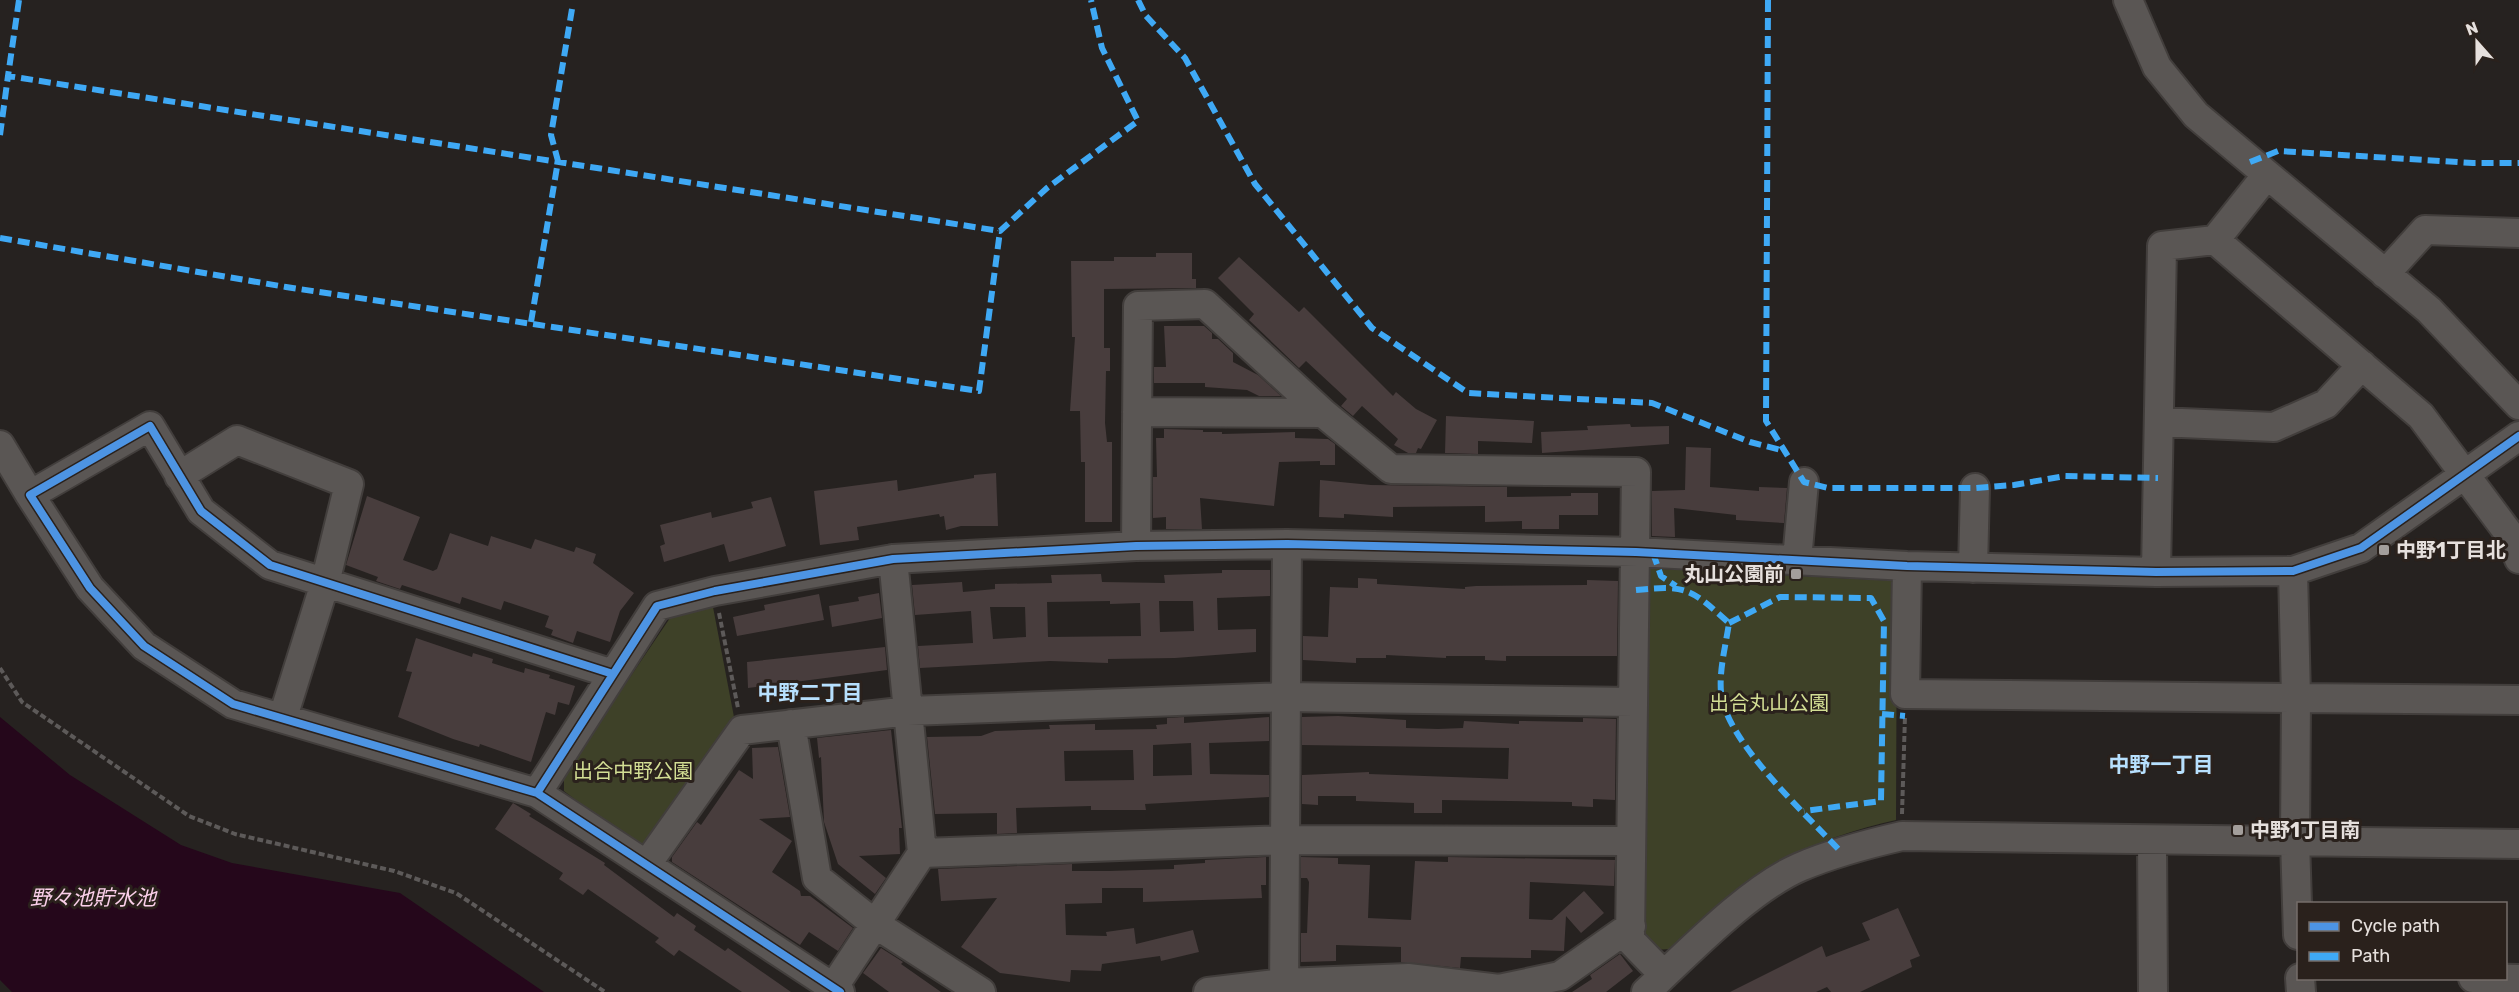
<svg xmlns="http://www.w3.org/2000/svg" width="2519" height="992" viewBox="0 0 2519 992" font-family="Rubik,'Noto Sans JP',sans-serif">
<rect width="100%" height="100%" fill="#262220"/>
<!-- green -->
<path fill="#3e4128" d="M1642,568L1897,581L1896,820C1839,833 1777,855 1732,893C1710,911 1691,931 1670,949L1654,950L1640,937Z
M713,607L734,717L654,837L637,847L564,791V775L670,618Z"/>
<!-- water -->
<path fill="#25071b" d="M0,717L70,775L181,845L232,863L400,893L544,992H12L0,980Z"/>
<!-- building -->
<path fill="#483d3d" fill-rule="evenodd" d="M1156,253H1192V279H1196V288L1104,289V348H1110V371H1106L1105,423L1107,442H1112V522H1085V462H1081L1080,411H1070L1075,337H1072L1071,261H1114V257H1156Z
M1239,257L1299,312L1304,307L1393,396L1396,392L1416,409L1437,420L1421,449L1418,448L1416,453H1408L1394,445L1398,439L1362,406L1353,416L1341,406L1347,399L1306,361L1299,368L1249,320L1254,314L1218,278Z
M1164,326H1204L1212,333V339H1218L1233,353V362L1258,375L1281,396H1259L1247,390L1205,387V383H1154V367H1166Z
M1446,416L1534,421L1532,443L1478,441V454L1445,453Z
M1630,424L1631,427L1669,426V444L1542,453L1541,432L1588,430L1587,426Z
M1164,429L1203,430V432H1222V434L1295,432V438L1328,439L1335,444V465H1320V461L1279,462L1274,506L1200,498L1202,529H1166V517L1153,518V477H1157L1156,438H1164Z
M1686,447L1711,448L1710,487L1759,491V487L1787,488L1784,523L1736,520V515L1674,508L1675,537L1652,536V491L1685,490Z
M996,473L998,526H961L946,530L944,516L940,517L939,514L857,527L859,540L820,545L814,491L897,480L898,491L974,478V475Z
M1320,480L1371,485L1507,487V497L1571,496V493H1598V515H1559V529H1522V521L1485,522V506L1393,507V517L1344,514V518L1319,517Z
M367,496L420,517L403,560L433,571L437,569L450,533L488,546L491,536L531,549L535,539L574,552L576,547L596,554L593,563L634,593L620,611L610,642L577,631L573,643L551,635L553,630L545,627L549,616L504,601L501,610L462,597L460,604L402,585L400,589L376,581L378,577L346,565Z
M771,497L786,546L729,562L724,544L664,562L660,546L665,544L660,525L711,512L712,518L753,508L751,502Z
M1222,570H1270V596L1217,598L1218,630L1256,629V652L1175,658L1108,659V663L1050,661L920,668L918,646L973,643L971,611L915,615L912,585L962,582L963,592L995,589V584L1052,583L1051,575L1101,574L1102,582L1165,583L1164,575L1222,573ZM1110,601V604L1140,603L1141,636L1048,637L1047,602ZM1159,601H1193L1194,631L1160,632ZM990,607H1025L1026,637L993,639Z
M1358,578L1377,579V584L1465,589V587L1476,586L1587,585V580L1618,581L1617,656H1506V661L1485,660V656H1446V658L1386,655V658H1356V663L1303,660V636L1328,637L1330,587L1358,588Z
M879,593L882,618L832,627L829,606L859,601L858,597Z
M819,594L824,620L737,636L733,617L765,610L764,605Z
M416,638L472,657L473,653L493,659L492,663L524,673L525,668L550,675L549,678L575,686L569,705L558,702L555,715L546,712L531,762L480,744L479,747L453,739L398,717L412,672L406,671Z
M885,647L887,670L748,688L747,662Z
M1338,716L1406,720V728L1438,729L1463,728L1464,721L1519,724V721L1583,722V718L1616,719L1615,800L1593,799V807L1572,806V802L1442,800V813H1414V803L1356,801V796H1318V805L1302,804V775L1369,772V774L1508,779L1509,748L1302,745V717Z
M1184,717V723L1269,717V741L1209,743L1210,774L1269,775V797L1145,804L1146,810H1091V806L1016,808L1017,833L997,834V813L935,814L927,737L981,736L995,731L1050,729L1049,725L1095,724V730L1157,729L1156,725L1167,724V718ZM1191,743L1192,775L1153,776V745ZM1133,750L1134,780L1065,781L1064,751Z
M891,730L902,828H899L900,854L859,856L886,878L875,894L838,864L824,822L821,757L819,758L817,738Z
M778,747L790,817L759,819L792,841L772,872L800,891L801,896H810L853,928L838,951L809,932L800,945L672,862V857L697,822L701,825L739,770L753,779L752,748Z
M513,803L531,814L529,816L605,863L604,865L674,917L677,913L696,926L694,930L725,951L728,948L791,992H742L679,950L674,956L655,942L659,938L588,889L583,895L559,879L563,873L495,829Z
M1266,857V885H1261L1262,898L1143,902V888H1102V903L1065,904L1066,935L1107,936L1106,932L1134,928L1136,944L1193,930L1199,952L1161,961L1160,956L1102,964L1101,971L1071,970L1070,982L1000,973L961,947L997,898L941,901L938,869L1072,864V871H1109L1174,869V865L1205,863V860Z
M1301,857L1338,858V864L1370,865L1368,918L1411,920L1415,861L1448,862V857L1615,860L1614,886L1530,882L1529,919L1552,920L1584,891L1604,913L1581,933L1566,916L1564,951L1531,950V958L1461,957L1460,968L1401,962V947L1336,945V961L1301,962V933H1307L1309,882L1307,878H1301Z
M1898,908L1920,956L1910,960L1912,967L1860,992H1831L1827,987L1816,992H1730L1822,946L1826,957L1870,940L1862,923Z
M881,948L903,962L901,964L941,992H889L863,973Z
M1620,954L1633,971L1606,992H1572L1592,979L1590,975Z"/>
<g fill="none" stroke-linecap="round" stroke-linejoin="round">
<defs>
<path id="minor" d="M2128,0L2157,67L2196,115L2429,310L2519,405
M2215,240L2421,416L2510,535L2519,559
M2385,274L2425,230L2519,233
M1137,412L1323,413
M2159,422L2274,427L2326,404L2362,365
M0,445L30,495
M179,476L237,440L349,484L325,583L283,717
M1136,546L1138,306L1205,304L1323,413L1391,469L1636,472L1630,940L1664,975
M1797,560L1804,482
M1907,566L1905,694L2296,698L2295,841L2298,935
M1973,568L1975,488
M2293,571L2296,698L2519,700
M2156,572L2162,246L2215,240L2266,176
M613,674L270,565L201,511L150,426L30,495L90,588L144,646L233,704L537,793L840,992
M791,724L817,878L875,924L981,992
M537,793L657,606L715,591L893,559L1136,546L1287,544L1636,552L1907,566L2156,572L2293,571L2361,548L2519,436
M2152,840L2153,992
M922,853L1284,840L1631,841
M647,864L742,730L909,711L1285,697L1633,702
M2300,978L2301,992
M2473,978L2519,979
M833,988L922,853L893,559
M1208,992L1284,983L1408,978L1499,989L1560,976L1631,926
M1284,992L1287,544
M1646,992C1688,953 1749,889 1800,867C1833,853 1867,844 1902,836L2519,844"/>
</defs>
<!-- minor casing -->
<use href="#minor" stroke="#423e3c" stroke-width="32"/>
<!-- path -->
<path stroke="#5d5a59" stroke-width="4" stroke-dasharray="6 3" stroke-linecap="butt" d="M719,613L738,708
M0,668L22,702L189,816L235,834L394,871L456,893L605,992
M1902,814L1905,716"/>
<!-- minor -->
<use href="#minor" stroke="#5a5654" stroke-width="28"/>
<!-- quiet -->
<path stroke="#3fa9f5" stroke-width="6" stroke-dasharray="12 6" stroke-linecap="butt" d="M19,0L8,76L1000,231L1047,188L1138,121L1102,48L1091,0
M1138,0L1146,16L1185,58L1255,184L1372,328L1468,393L1652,403L1750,442L1785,451
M1768,0L1766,421L1804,482L1828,488H1975L2014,485L2065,476L2158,478
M0,135L8,76
M2250,162L2278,151L2473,163H2519
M0,238L286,287L979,391L1000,231
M531,322L558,161L551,135L572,9
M1653,553L1661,576L1676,586
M1636,590C1687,585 1690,588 1729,623C1726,644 1719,670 1721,692C1725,741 1807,815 1841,852
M1729,623L1780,597L1871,598L1884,621L1881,801L1804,811
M1882,714L1905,716"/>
<defs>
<path id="cycleway" d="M613,674L270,565L201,511L150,426L30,495L90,588L144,646L233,704L537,793L840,992
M537,793L657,606L715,591L893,559L1136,546L1287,544L1636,552L1907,566L2156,572L2293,571L2361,548L2519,436"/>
</defs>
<!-- cycleway casing -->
<use href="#cycleway" stroke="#2a211c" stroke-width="11"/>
<!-- cycleway -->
<use href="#cycleway" stroke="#4d94e3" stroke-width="8"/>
</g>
<!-- markers -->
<g fill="#a39e9b" stroke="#2a211c" stroke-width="2">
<rect x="2378" y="544" width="12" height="12" rx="3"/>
<rect x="1790" y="568" width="12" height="12" rx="3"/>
<rect x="2232" y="824" width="12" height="12" rx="3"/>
</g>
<g text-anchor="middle" stroke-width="6" stroke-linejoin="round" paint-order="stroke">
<!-- poi labels -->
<g font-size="20" font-weight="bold" fill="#e6e0dd" stroke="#2a211c" text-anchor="start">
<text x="2396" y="557">中野1丁目北</text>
<text x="1784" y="581" text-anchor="end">丸山公園前</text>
<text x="2250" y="837">中野1丁目南</text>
</g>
<!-- park labels -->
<g font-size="20" fill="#d3de94" stroke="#2a211c">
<text x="1769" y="710">出合丸山公園</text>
<text x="633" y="778">出合中野公園</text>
</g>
<!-- neighbourhood labels -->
<g font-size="21" font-weight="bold" fill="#b7e0fe" stroke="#2a211c">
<text x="810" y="700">中野二丁目</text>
<text x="2161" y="772">中野一丁目</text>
</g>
<!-- water labels -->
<g font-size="21" font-style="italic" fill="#facfe9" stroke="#2a211c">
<text x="93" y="905">野々池貯水池</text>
</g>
</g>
<!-- legend -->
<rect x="2297" y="902" width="210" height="78" fill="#2a211c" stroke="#756d69" stroke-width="1.5"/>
<rect x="2309" y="922" width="30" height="9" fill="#4d94e3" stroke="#756d69" stroke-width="1.5"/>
<text x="2351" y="932" font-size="18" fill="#e6e0dd">Cycle path</text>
<rect x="2309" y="952" width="30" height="9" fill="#3fa9f5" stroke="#756d69" stroke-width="1.5"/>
<text x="2351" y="962" font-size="18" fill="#e6e0dd">Path</text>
<!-- north arrow -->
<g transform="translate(2477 42) rotate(339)" stroke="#2a211c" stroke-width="4.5" paint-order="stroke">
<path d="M0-4.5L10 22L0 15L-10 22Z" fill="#e6e0dd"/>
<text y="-9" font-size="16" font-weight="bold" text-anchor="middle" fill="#e6e0dd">N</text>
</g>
</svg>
